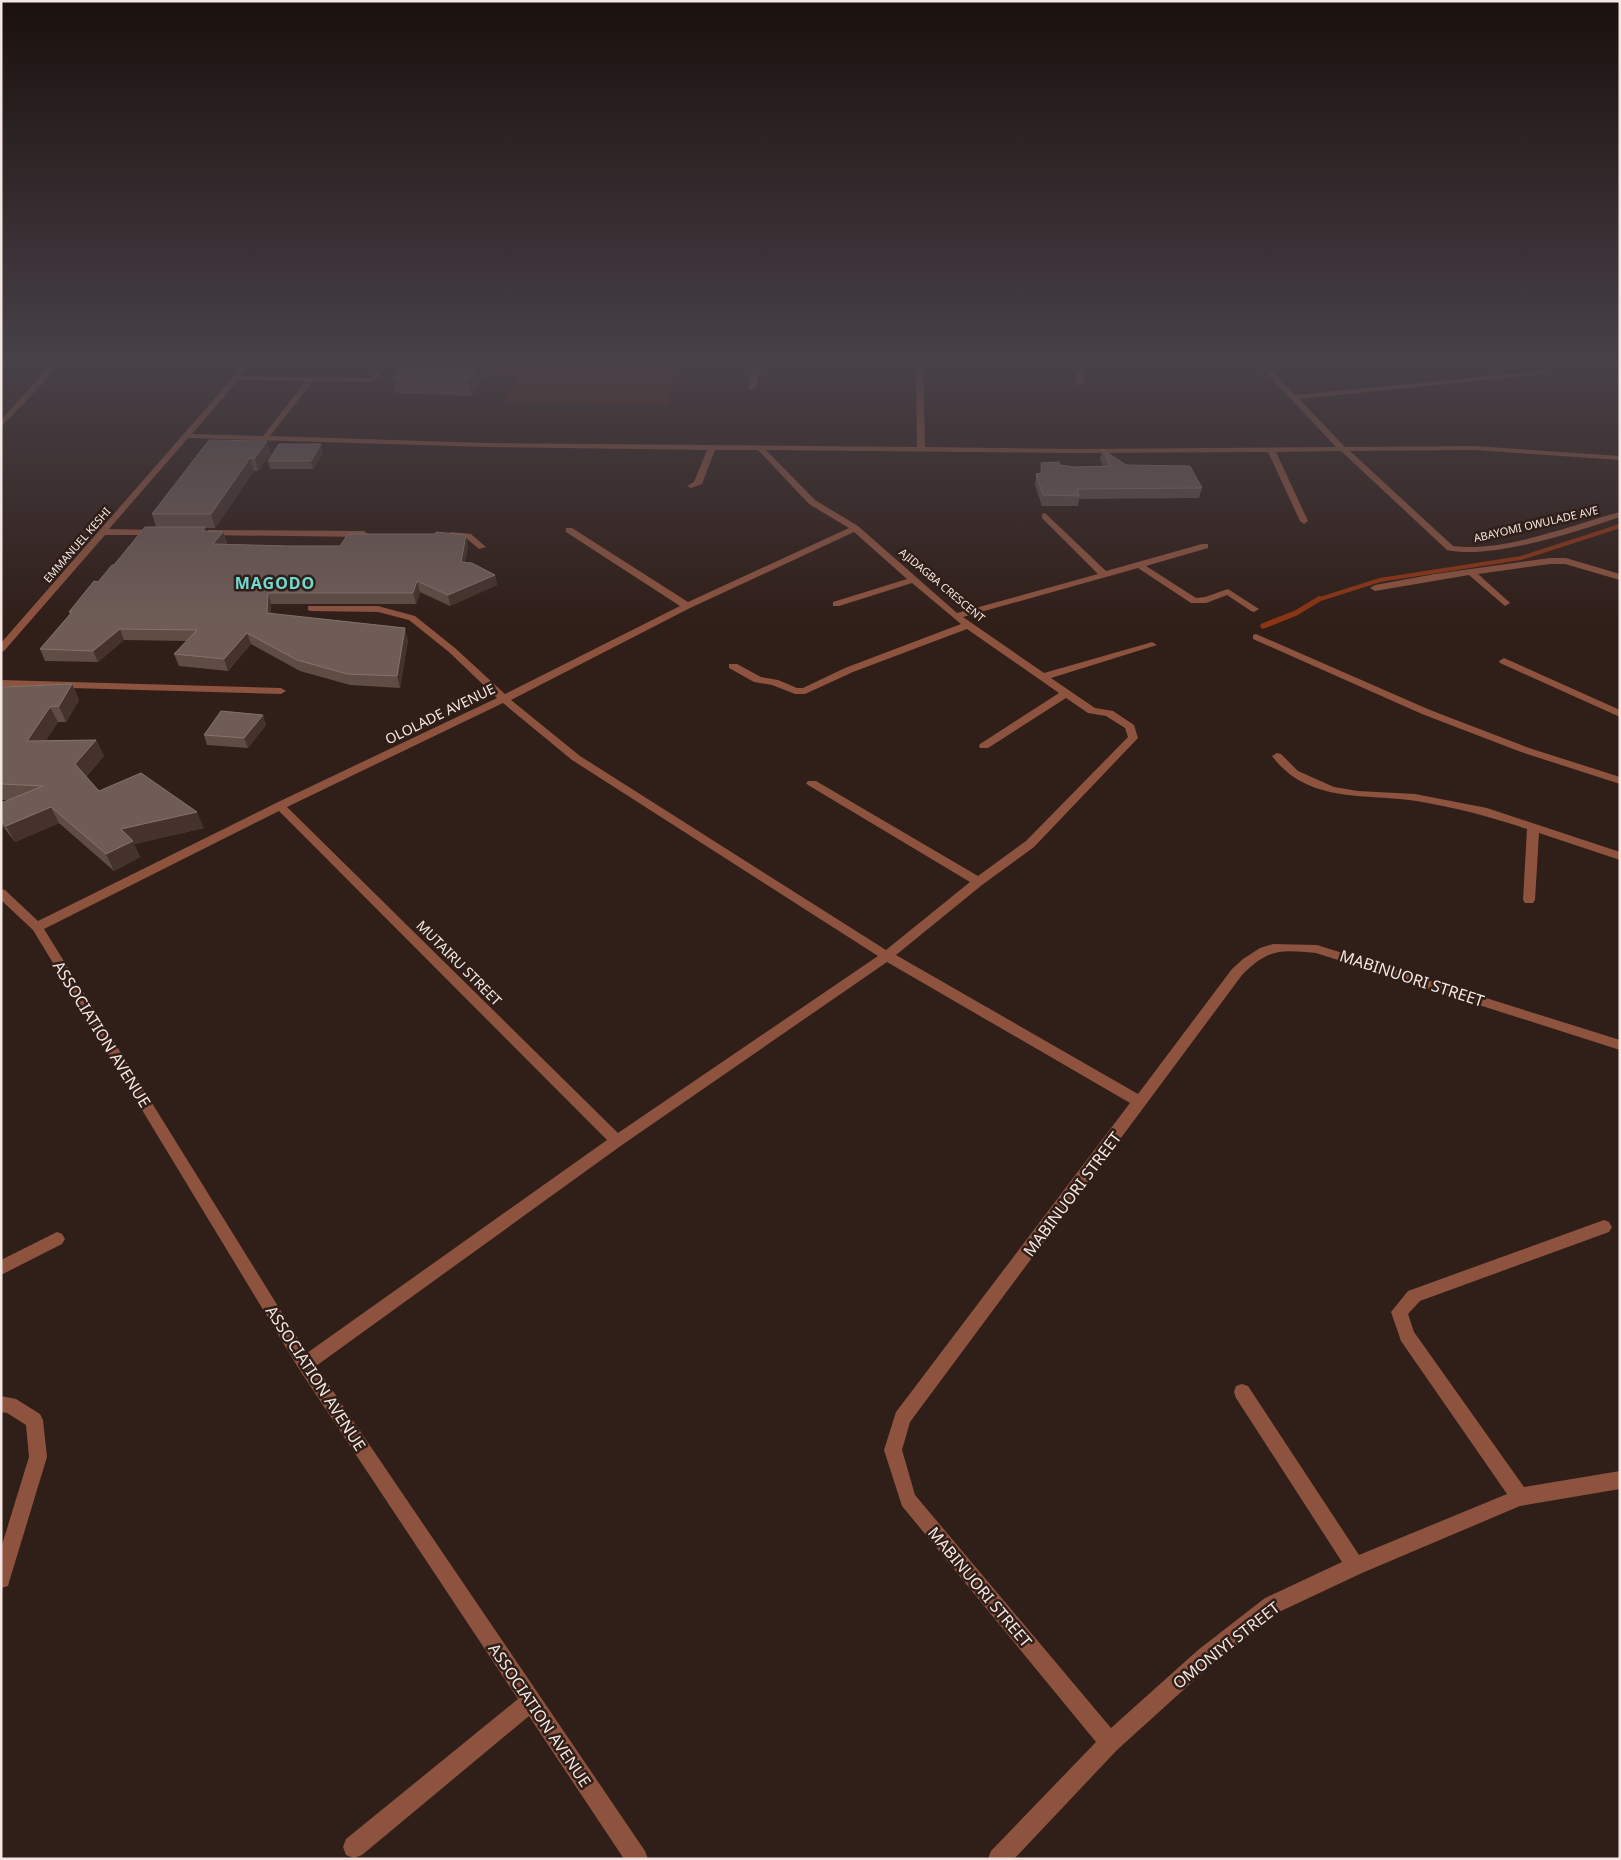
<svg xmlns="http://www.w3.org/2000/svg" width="1621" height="1860" viewBox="0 0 1621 1860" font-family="'Noto Sans',sans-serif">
<rect width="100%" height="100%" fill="#301e18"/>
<!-- green -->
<path fill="#5e220d" d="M493,365H677L667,405L505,401L517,376L487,375Z"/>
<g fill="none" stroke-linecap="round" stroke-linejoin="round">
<!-- stream-far1 -->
<path stroke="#8d3412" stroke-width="4" d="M1317,600L1380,580L1521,558L1620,526"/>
<!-- stream -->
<path stroke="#8d3412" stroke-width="5.5" d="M1263,626L1296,613L1319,599"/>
<!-- minor -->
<path fill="#8e533f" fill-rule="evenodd" d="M48,365H55L44,382L1,427V420L38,379Z
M244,365H251L241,376L371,378L381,365H388L373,382L313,381L270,436L487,443L917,447L916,365H923L925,447L1079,449L1336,447L1259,365H1266L1295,395L1550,370L1551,372L1547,374L1299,399L1345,447L1474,446L1620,456V460L1474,450L1350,451L1453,546C1503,553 1571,525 1620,512V517C1576,532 1491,560 1447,550L1341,451L1276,452L1308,521L1304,524L1300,521L1268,452L1079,453L766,450L815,500L858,526L957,613L1098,574L1042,518V514L1045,513L1106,571L1202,544H1208V548L1146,566L1196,598L1205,597L1228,589L1259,609L1254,612L1251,611L1227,595L1206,603H1191L1138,568L963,617L1044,673L1149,643L1152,642L1157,645L1051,678L1095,708L1113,711L1134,725L1138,738L1034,847L982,885L896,955L1138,1094L1232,969L1243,959L1260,948L1273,944L1317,945L1620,1040V1050L1316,953C1280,950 1269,948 1242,975L910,1422L902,1450L915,1495L1111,1728L1198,1650L1265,1598L1342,1562L1236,1398L1234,1392L1236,1386L1242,1384L1248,1386L1359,1555L1507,1494L1401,1341L1391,1312L1408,1291L1604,1220L1609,1222L1612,1227L1609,1232L1420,1301L1408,1314L1414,1332L1524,1487L1620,1471V1489L1520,1506L1362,1573L1279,1612L1212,1664L1117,1750L1014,1859H988L991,1851L1096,1742L902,1506L884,1450L896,1412L1130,1103L887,962L622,1145L316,1366L645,1851L648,1859H624L529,1716L362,1855L354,1858L346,1855L343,1847L346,1839L518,1699L299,1369L33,930L1,900V889L5,890L38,921L276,803L497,698L449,652L409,620L378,612L311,611L308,610V606H378L415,616L455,648L505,694L680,606L566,532V528H572L688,602L849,528L809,504L758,450H715L702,484L691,488L687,486L694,482L707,450L487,447L188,438L109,529L156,530L159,531V535H105L4,651L1,652V643ZM238,380L306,381L263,436L192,434ZM854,532L907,579L833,602V606H839L912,583L961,624L845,668L803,688H797L778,680L761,677L737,664H729V668L754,682L772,685L795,694H805L853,672L967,629L1059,693L980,744L979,746L980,748H988L1066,698L1088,713L1106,716L1125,728L1128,737L1026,841L978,876L816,781H808L806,783L808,785L970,882L886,950L580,756L511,700L690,608ZM503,703L572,760L878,956L618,1133L287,807ZM279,811L607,1140L307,1353L44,929Z
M754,365H762L756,388L752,390L748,388Z
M1068,365H1075L1083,372L1084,383L1075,385L1074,383L1077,380L1076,373Z
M209,530L364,531L368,534L364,537L206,535L205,533Z
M451,532L471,534L486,547L479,549L466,538L448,537L447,535Z
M1550,558H1566L1620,574V580L1565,564H1550L1478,574L1508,601L1510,603L1505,606L1469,575L1375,591L1370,588L1375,585L1435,574Z
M1256,634L1430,710L1529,748L1620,777V784L1521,752L1422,714L1253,639V635Z
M1504,658L1620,710V717L1500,663L1499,661Z
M1,680L281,688L286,691L281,694L1,686Z
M1277,753L1281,754L1298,771L1334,787L1358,791L1415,794L1487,808L1620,852V860L1539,833L1535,900L1533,903H1525L1523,900L1527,829C1491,817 1454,807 1416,801C1364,793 1308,804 1272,756Z
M57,1232L62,1234L65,1239L62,1244L1,1275V1260Z
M1,1396L16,1399L40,1414L43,1420L47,1457L10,1579L8,1586L1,1588V1548L29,1457L26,1425L7,1413L1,1412Z"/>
</g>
<!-- wall -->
<path fill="#5f4c45" d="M290,365H364L362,368L290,366Z
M402,365H491L472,396L396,393L392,378Z
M209,440L271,454L258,471H254L215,528H205L206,531L223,532L227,543L225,544L288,546H340L468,545L465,562L495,575L497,585L450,606L420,592L416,604H271V614L408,640L400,688L350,685L300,671L251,644L228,671L179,666L174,654L187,641L124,640L98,662L45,661L40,649L70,614L69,612L114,565L156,527L152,514Z
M1102,449L1126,465L1202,488L1199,498L1079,499L1078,506H1042L1035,485L1036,474L1040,473L1041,463L1075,467L1103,466L1100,459Z
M323,453L313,469H270L268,461Z
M72,684L79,700L66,722H58L46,740H96L104,756L86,777L99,791L204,828L134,844L140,857L114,871L59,823L15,842L1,824V803L8,800H1V687Z
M263,715L266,725L248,748L207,745L204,735Z"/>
<!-- shaded-wall -->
<path fill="#46322c" d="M479,365H491L472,396L469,380Z
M267,441L271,454L258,471L255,458Z
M321,444L323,453L313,469L311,461Z
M250,458L254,471L215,528L211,514Z
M223,532L227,543L217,555L213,544Z
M466,535L468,545L463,573L461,562Z
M495,575L497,585L450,606L448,595Z
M417,581L420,592L416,604L413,593Z
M268,593L271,604L270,624L267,613Z
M405,628L408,640L400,688L397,676Z
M120,629L124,640L98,662L93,651Z
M247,633L251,644L228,671L224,659Z
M72,684L79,700L66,722L59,706Z
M50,707L58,722L35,757L27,741Z
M263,715L266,725L248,748L244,738Z
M96,740L104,756L83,780L75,764Z
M51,807L59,823L15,842L6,826Z
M197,812L204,828L134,844L140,857L114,871L106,854L121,829Z"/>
<!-- building -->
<path fill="#6f5c56" stroke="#84726c" d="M402,365H479L469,380L392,378Z
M209,440L267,441L255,458H250L211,514H152Z
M279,444H321L311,461H268Z
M1102,449L1126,465L1190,466L1202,488L1077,489L1079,496L1043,495L1036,474L1042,473L1041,463L1059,462L1060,465L1075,467L1110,466Z
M145,527H205L202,531L223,532L213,544L288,546H340L348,534H435L436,532L466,535L461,562L472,563L495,575L448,595L417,581L413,593H268L267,613L405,628L397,676L347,674L297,660L247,633L224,659L174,654L197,630L120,629L93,651L40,649L72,612H69L94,581L98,582L112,565H114Z
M72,684L59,706L50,707L27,741L96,740L75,764L99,791L141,773L197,812L121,829L133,841L106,854L51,807L6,826L1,820V803L43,786L1,784V687Z
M221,711L263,715L244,738L204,735Z"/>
<!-- sky -->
<linearGradient id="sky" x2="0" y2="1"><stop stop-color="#1a100d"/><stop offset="0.58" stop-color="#484148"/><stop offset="1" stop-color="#484148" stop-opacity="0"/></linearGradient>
<rect width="1621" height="625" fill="url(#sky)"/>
<g text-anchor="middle" stroke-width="5" stroke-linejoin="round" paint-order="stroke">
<!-- far-street labels -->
<g font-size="11" fill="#f4e7e3" stroke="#301e18">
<text transform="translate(1536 524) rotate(-13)" y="4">ABAYOMI OWULADE AVE</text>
<text transform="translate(77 545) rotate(-49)" y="4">EMMANUEL KESHI</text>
<text transform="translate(942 585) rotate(40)" y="4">AJIDAGBA CRESCENT</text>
</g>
<!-- street labels -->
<g font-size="14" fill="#f4e7e3" stroke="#301e18">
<text transform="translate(440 714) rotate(-26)" y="5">OLOLADE AVENUE</text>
<text transform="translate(459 963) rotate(45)" y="5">MUTAIRU STREET</text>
</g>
<!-- far-district labels -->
<g font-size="16" font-weight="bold" letter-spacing="1" fill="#6fdad2" stroke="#301e18">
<text x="275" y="589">MAGODO</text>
</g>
<!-- near-street labels -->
<g font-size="16" fill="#f4e7e3" stroke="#301e18">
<text transform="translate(1412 978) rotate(18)" y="6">MABINUORI STREET</text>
<text transform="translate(102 1034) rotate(58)" y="6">ASSOCIATION AVENUE</text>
<text transform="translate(1072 1194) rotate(-53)" y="6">MABINUORI STREET</text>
<text transform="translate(316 1378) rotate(57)" y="6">ASSOCIATION AVENUE</text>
<text transform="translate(980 1587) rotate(50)" y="6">MABINUORI STREET</text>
<text transform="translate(1226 1645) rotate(-38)" y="6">OMONIYI STREET</text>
<text transform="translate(540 1715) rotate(56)" y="6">ASSOCIATION AVENUE</text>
</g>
</g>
<!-- border -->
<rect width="1621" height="1860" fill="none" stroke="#f4e7e3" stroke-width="5"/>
</svg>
